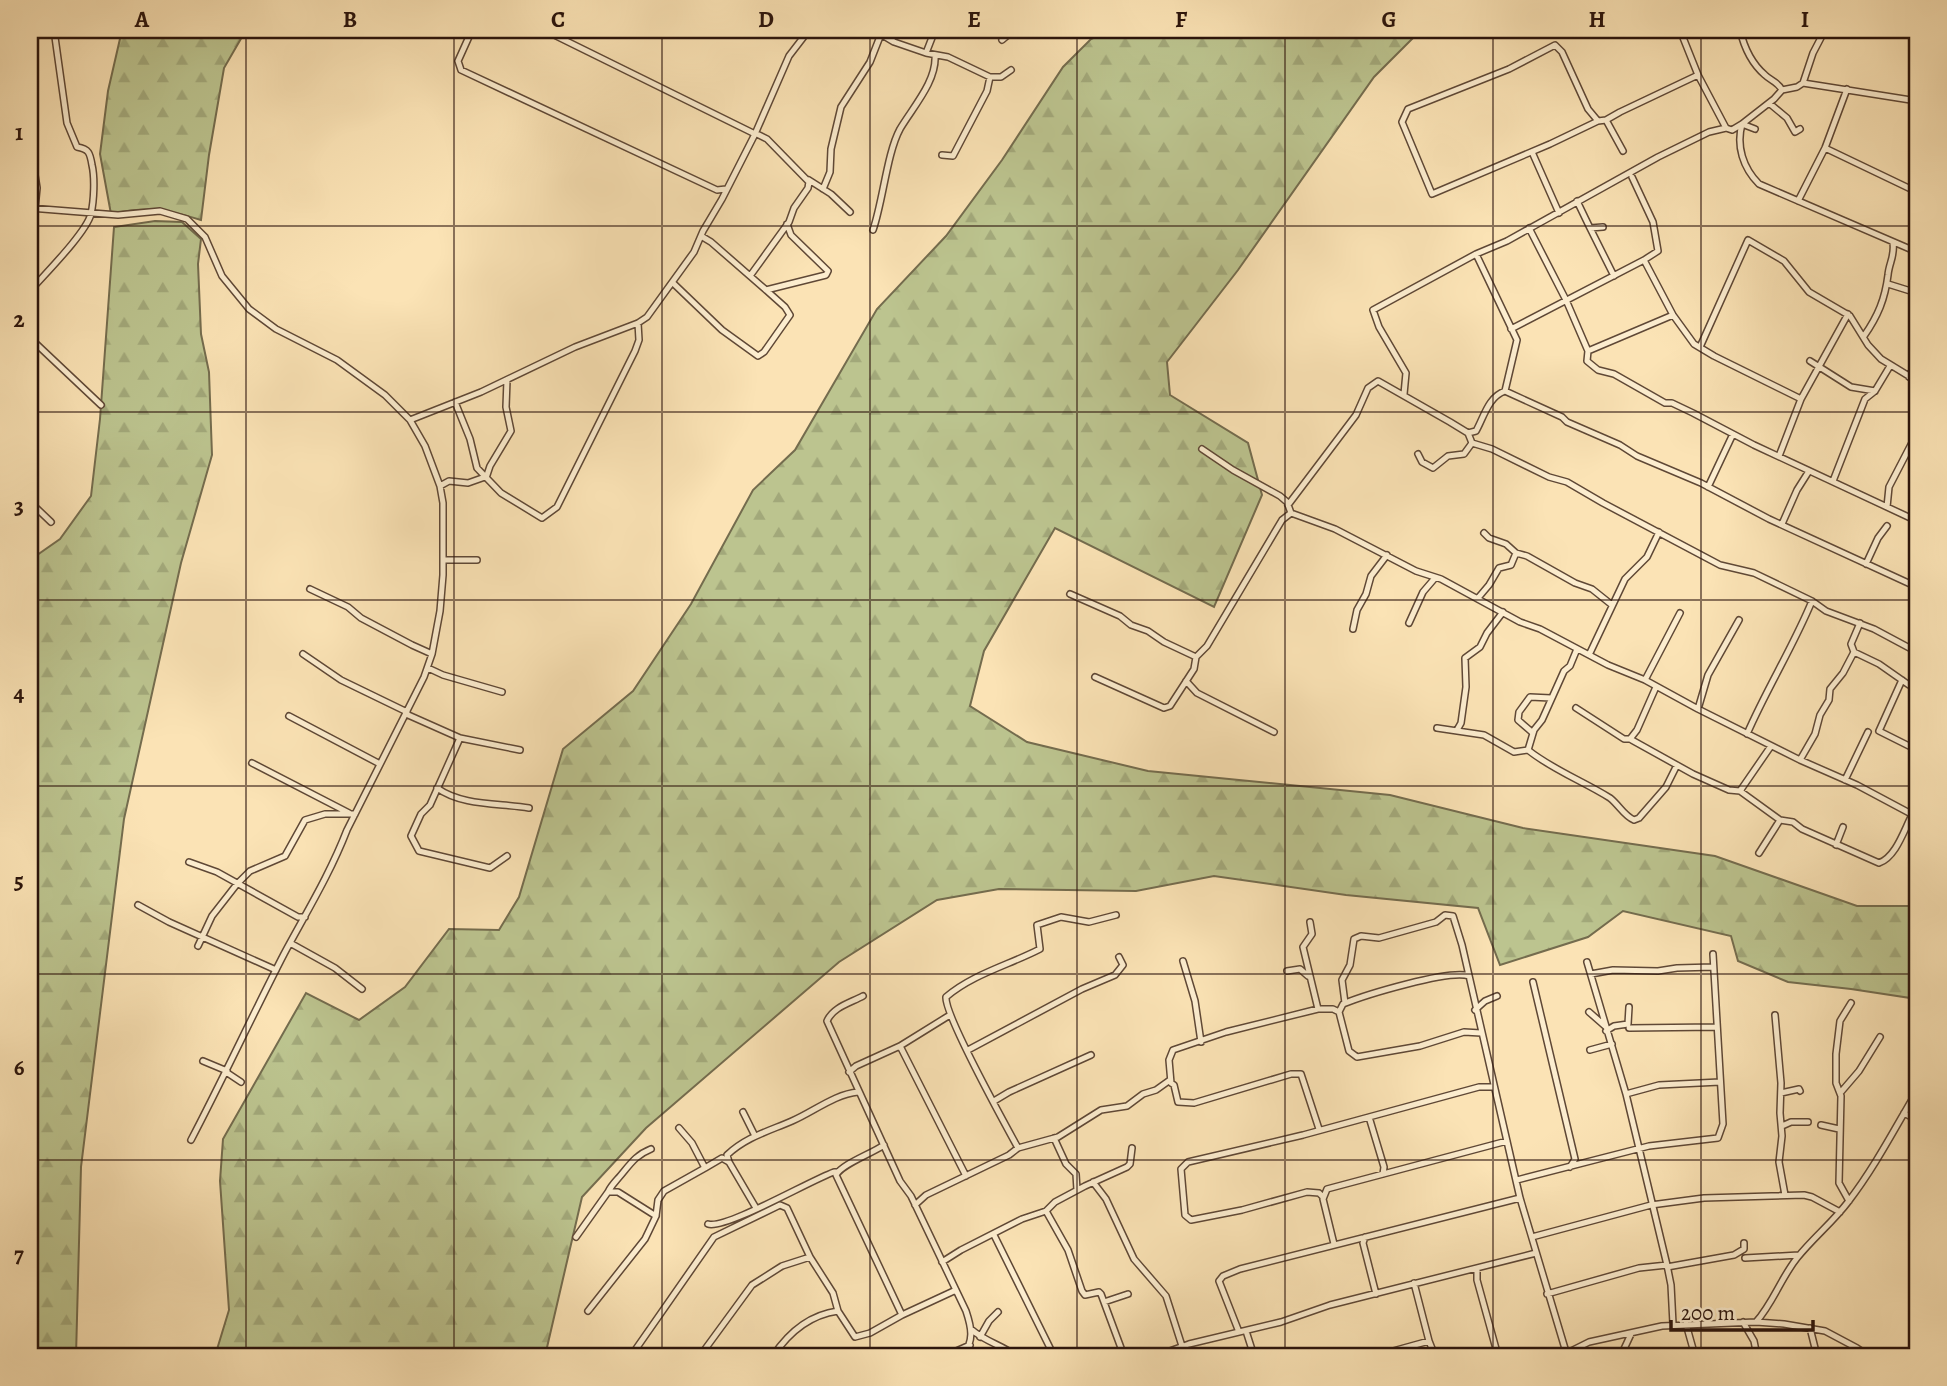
<svg xmlns="http://www.w3.org/2000/svg" width="1947" height="1386" viewBox="0 0 1947 1386" font-family="Alegreya,serif">
<defs>
<pattern id="forest-firs" width="22" height="20" patternUnits="userSpaceOnUse" patternTransform="scale(1.75)"><rect width="22" height="20" fill="#bcc48f"/><path d="M5 1l3.5 6h-7zM16 11l3.5 6h-7z" fill="#a2a87a"/></pattern>
</defs>
<rect width="100%" height="100%" fill="#fbe3b5"/>
<filter id="stains"><feTurbulence type="fractalNoise" baseFrequency=".00286" numOctaves="4"/><feColorMatrix values="0 0 0 0 .2 0 0 0 0 .09 0 0 0 0 .02 0 0 0 .5 -.17"/></filter>
<radialGradient id="worn" r=".72"><stop offset=".6" stop-color="#630" stop-opacity="0"/><stop offset="1" stop-color="#630" stop-opacity=".3"/></radialGradient>
<!-- forest -->
<path fill="url(#forest-firs)" stroke="#746c4e" stroke-width="2" d="M122,30H246L224,68L209,155L201,220C166,209 148,206 111,214L100,154L108,91Z
M1110,30H1421L1374,77L1238,270L1167,362L1170,395L1248,443L1262,495L1214,607L1055,528L984,651L970,706L1027,742L1148,771L1390,795L1523,828L1715,856L1857,906H1917V999L1851,989L1788,982L1738,961L1731,936L1623,911L1588,937L1500,965L1478,908L1346,895L1214,876L1136,891L999,889L937,900L839,962L646,1128L582,1197L545,1356H215L229,1310L220,1181L223,1139L306,993L359,1020L405,987L449,929L499,930L519,897L563,749L633,691L691,604L753,490L795,450L877,309L946,236L1002,160L1063,67L1091,39Z
M155,221L182,222L201,239L198,264L201,334L209,372L212,455L181,563L124,819L81,1167L76,1356H30V560L60,539L91,496L100,419L114,227Z"/>
<g fill="none" stroke-linecap="round" stroke-linejoin="round">
<defs>
<path id="minor" d="M472,30L458,61L461,70L717,190L726,189
M544,30L755,134
M874,30L894,42L926,53L948,57L990,77H1001L1011,70
M1680,30L1698,75L1726,128
M1740,30C1744,47 1751,63 1765,75C1771,81 1777,81 1782,90
M1002,40L1014,30
M926,53L935,30
M1803,83L1813,53L1825,30
M1769,103L1787,118L1795,132L1800,129
M1598,121L1588,109L1562,52L1555,45L1509,69L1408,109L1402,122L1432,194L1550,144L1598,121L1606,120
M1755,129L1742,124L1774,99L1782,90L1797,87L1803,83L1917,101
M30,144L37,188L35,208
M1825,148L1917,192
M1623,151L1606,120L1620,112L1698,75
M1532,152L1559,213
M942,155L953,156L987,91L990,77
M1632,177L1653,222L1658,251L1644,260
M809,180L831,194L850,212
M823,189L830,172L831,149L841,107L870,62L881,34
M1577,201L1590,228L1603,227
M1798,201L1825,148L1847,89
M30,208L118,215L160,211L187,219L205,237L222,276L249,309L276,329L337,360L385,395L410,420L425,446L440,486L443,503V575L440,611L432,654L424,677L347,830C330,874 306,913 284,954C252,1016 223,1079 191,1140
M1529,228L1566,300L1588,351L1673,315L1588,351L1587,361L1598,370L1614,374L1665,403H1672L1693,413L1754,445L1917,521
M1590,228L1614,276
M873,230C883,201 887,153 900,129C913,107 937,81 935,55
M701,236L711,242L766,290L826,275L828,271L791,235L787,224
M750,276L789,222L794,208L808,188L809,182L767,139L755,133
M673,283L722,330L758,356L764,352L790,315L785,307L766,290
M1888,284L1917,293
M30,291C44,275 86,233 91,214C94,200 95,178 92,165C90,153 89,149 77,147L67,123L54,30
M1511,329L1644,260L1673,315L1694,344L1714,356L1801,399L1779,456
M1864,336C1878,316 1885,299 1888,275C1889,263 1895,256 1893,243
M30,338L101,405
M1700,347L1748,240L1784,261L1809,292L1850,316L1868,345L1881,359L1917,381
M1810,361L1851,387L1875,391
M1909,377L1917,359
M1505,391L1562,417L1567,422L1620,445L1637,456L1701,483L1769,519L1917,587
M1404,394L1406,373L1379,327L1373,310L1476,254L1507,241L1658,157L1709,132L1726,128L1732,130L1742,124C1736,146 1743,168 1759,184L1917,252
M1801,399L1848,314
M455,402L470,439L477,468L501,493L542,518L557,507L635,351L639,340L638,323
M410,420L481,392L575,347L638,323L647,317L694,252L703,231L722,199L755,134L789,56L809,30
M1468,433L1476,431C1484,417 1488,397 1505,391L1517,340L1476,254
M1202,449L1233,470L1280,496L1287,502L1291,513L1335,529L1416,571L1441,579L1520,622L1540,629L1608,665L1645,680L1698,709L1800,760L1857,785L1917,817
M1418,454L1422,462L1433,468L1448,456L1464,454L1472,443
M486,478L490,466L511,431L506,407L507,380
M1833,481L1865,399L1875,391L1890,366
M440,486L449,481L468,483L485,477
M1708,487L1733,434
M30,502L51,522
M1288,505L1356,415L1368,388L1378,381L1450,422L1468,433L1472,443L1492,449L1549,477L1567,482L1603,503L1720,565L1754,573L1812,601L1826,611L1874,629L1917,652
M1887,507L1889,487L1917,433
M1782,524L1797,490L1809,471
M1484,533L1489,538L1506,544L1516,553L1527,556L1575,583L1592,589L1612,605
M444,560H477
M1866,564L1878,538L1887,526
M310,589L348,607L361,618L412,645L432,654
M1070,594L1120,616L1131,625L1148,631L1164,642L1196,657
M1478,598L1489,585L1499,568L1511,565L1516,553
M1409,623L1423,592L1435,578
M1353,629L1357,610L1366,594L1371,576L1387,555
M1854,652L1879,664L1909,685L1917,687
M303,654L341,680L407,712
M1589,655L1625,579L1647,557L1659,532
M428,668L443,675L502,692
M1095,677L1164,708L1170,706L1194,669L1196,657L1207,646L1282,520L1291,513
M1645,680L1680,613
M1902,680L1879,731L1917,750
M1186,681L1197,693L1274,732
M1576,708L1624,739H1630L1693,774L1729,790L1740,791L1780,820L1793,822L1802,829L1879,863C1896,857 1904,830 1912,815
M1698,709L1708,675L1739,620
M406,714L460,738L430,805L421,814L411,836L419,851L490,868L507,856
M289,716L380,764
M1437,728L1484,735L1514,752L1528,750C1553,770 1583,781 1610,798C1619,805 1624,816 1634,820L1639,818L1666,787L1677,765
M1457,730L1461,723L1466,687L1465,658L1480,647L1487,633L1503,612
M1533,733L1518,720L1519,712L1530,697L1551,698
M1747,734C1767,688 1793,647 1812,601
M460,738L520,750
M1630,739L1637,730L1656,687
M1528,750L1534,730L1542,720L1564,671L1570,666L1577,649
M1800,760L1815,734L1820,715L1829,700L1830,689L1843,673L1854,652L1851,644L1860,623
M252,763L349,813
M1845,780L1868,732
M437,788C462,806 499,803 529,808
M1740,791L1771,746
M1836,845L1843,827
M1759,853L1780,820
M189,862L217,872L298,917H305
M138,905L169,922L276,970
M1310,922L1312,934L1303,947L1318,1009
M290,943L335,968L362,989
M198,946L212,916L237,884L250,871L285,856L305,820L325,814H355
M1183,961L1195,1001L1201,1042
M1587,962L1626,1094L1667,1265L1671,1285L1673,1324
M1287,971L1300,969L1308,976
M1591,974L1613,970L1658,971L1677,968L1713,967
M1469,976C1450,969 1365,995 1343,1004L1339,1012L1349,1051L1357,1057L1420,1046L1464,1032L1481,1033
M1533,982L1575,1159L1570,1167
M863,996C850,1003 833,1007 827,1021L900,1181L911,1196L966,1311C972,1329 974,1340 963,1356
M1345,1003L1342,980L1350,965L1354,939L1361,936L1379,938L1436,922L1445,915L1453,916L1462,945L1520,1198L1566,1352
M1475,1010L1485,1001L1497,996
M1589,1012L1605,1026
M1775,1015L1781,1083L1780,1113L1782,1136L1779,1162L1785,1195
M1629,1028L1717,1027
M1606,1031L1614,1026L1628,1024L1629,1007
M900,1046L966,1176
M968,1050L1082,989L1115,975L1123,965L1119,957
M1590,1050L1612,1044
M203,1061L227,1071
M226,1072L241,1082
M849,1072L856,1066L900,1046L950,1015
M1841,1092L1859,1071L1880,1037
M1781,1093L1799,1089L1800,1091
M1626,1094L1659,1085L1720,1082
M994,1101L1009,1092L1091,1055
M743,1112L755,1136
M1904,1113L1917,1120
M1369,1117L1384,1167L1383,1174
M1821,1125L1839,1129
M1782,1126L1791,1122H1808
M679,1128L692,1143L705,1168L722,1158L729,1162
M1319,1129L1301,1074H1291L1194,1103L1178,1102L1174,1085L1171,1083L1169,1060L1173,1050L1226,1032L1318,1009H1333L1339,1012
M1054,1138L1066,1164L1076,1174L1077,1190
M884,1145C871,1154 842,1164 836,1175L902,1315
M1018,1148C1006,1126 944,1014 946,997C973,974 1009,965 1040,949L1037,925L1061,917L1089,922L1116,915
M1517,1180L1649,1146L1718,1138L1723,1124L1713,954
M1093,1182L1106,1199L1134,1259L1166,1296L1182,1346
M608,1192C612,1184 616,1181 621,1175C631,1163 636,1155 651,1149
M1323,1197L1319,1193L1307,1192L1242,1210L1191,1220L1185,1215L1181,1169L1188,1162L1303,1135L1479,1087H1494
M1849,1201L1839,1183L1841,1096L1836,1083V1054L1840,1021L1851,1003
M915,1205L926,1195L1009,1155L1018,1148L1058,1137L1101,1110L1127,1106L1143,1094L1156,1090L1170,1080
M756,1208L729,1162L727,1155C746,1137 769,1131 792,1121C813,1112 835,1094 858,1092
M1046,1211L1068,1250L1082,1291L1085,1295L1099,1292L1101,1294L1124,1356
M708,1224C725,1230 811,1180 834,1172H837
M994,1235L1054,1356
M576,1237L608,1192H618L656,1216
M1365,1237L1363,1243L1376,1294
M1532,1237L1651,1205L1704,1198L1804,1195L1812,1197L1840,1212
M1334,1244L1323,1199L1327,1189L1507,1141
M1745,1258L1799,1255
M942,1262L961,1250L1022,1219L1046,1211L1055,1202L1085,1186L1127,1167L1130,1164L1132,1148
M1667,1267L1734,1255L1744,1249V1243
M1477,1269V1280L1498,1356
M1414,1283L1429,1341
M1547,1294L1639,1268L1667,1265
M1104,1302L1128,1294
M588,1311L645,1239L656,1216L658,1200L664,1191L705,1168
M1743,1322L1754,1341L1757,1356
M1756,1322C1773,1303 1781,1278 1797,1258C1813,1238 1833,1222 1848,1202C1875,1167 1895,1128 1917,1091
M1686,1324L1695,1356
M1810,1328L1817,1356
M972,1330C986,1342 1002,1345 1016,1356
M1246,1331L1254,1356
M1239,1332L1219,1281L1223,1276L1240,1269L1520,1198
M980,1337L989,1321L998,1312
M631,1356L714,1237L780,1205L787,1208L810,1257L833,1293L838,1311L855,1337L870,1333L902,1315L956,1290
M700,1356L752,1285L782,1266L810,1257
M773,1356C789,1332 809,1315 838,1311
M945,1356L970,1345
M1156,1356L1189,1344L1281,1322L1330,1305L1536,1253
M1375,1356L1429,1341L1435,1356
M1561,1356L1589,1342L1662,1326L1756,1322L1784,1324L1825,1331L1857,1348L1869,1356
M1627,1356L1624,1349L1631,1334"/>
</defs>
<!-- minor casing -->
<use href="#minor" stroke="#5f4836" stroke-width="8"/>
<!-- minor -->
<use href="#minor" stroke="#fcedcf" stroke-width="5"/>
</g>
<!-- grid -->
<path fill="none" stroke="#2b140c" stroke-width="2" stroke-opacity="0.55" d="M246,30V1356M454,30V1356M662,30V1356M870,30V1356M1077,30V1356M1285,30V1356M1493,30V1356M1701,30V1356M30,226H1917M30,412H1917M30,600H1917M30,786H1917M30,974H1917M30,1160H1917"/>
<!-- margin -->
<rect width="1947" height="1386" fill="none" stroke="#fbe3b5" stroke-width="77"/>
<!-- scale -->
<path d="M1671 1320v10h142v-10" fill="none" stroke="#2b140c" stroke-width="3.5"/>
<text x="1681" y="1320" font-size="21" fill="#2b140c" stroke="#fcedcf" stroke-width="5" paint-order="stroke">200 m</text>
<rect x="38" y="38" width="1871" height="1310" fill="none" stroke="#2b140c" stroke-width="2.5"/>
<g font-size="23" text-anchor="middle" font-weight="bold" fill="#2b140c">
<text x="142" y="27">A</text>
<text x="350" y="27">B</text>
<text x="558" y="27">C</text>
<text x="766" y="27">D</text>
<text x="974" y="27">E</text>
<text x="1181" y="27">F</text>
<text x="1389" y="27">G</text>
<text x="1597" y="27">H</text>
<text x="1805" y="27">I</text>
<text x="19" y="140">1</text>
<text x="19" y="327">2</text>
<text x="19" y="514">3</text>
<text x="19" y="701">4</text>
<text x="19" y="888">5</text>
<text x="19" y="1075">6</text>
<text x="19" y="1262">7</text>
</g>
<rect width="100%" height="100%" filter="url(#stains)"/>
<rect width="100%" height="100%" fill="url(#worn)"/>
</svg>
